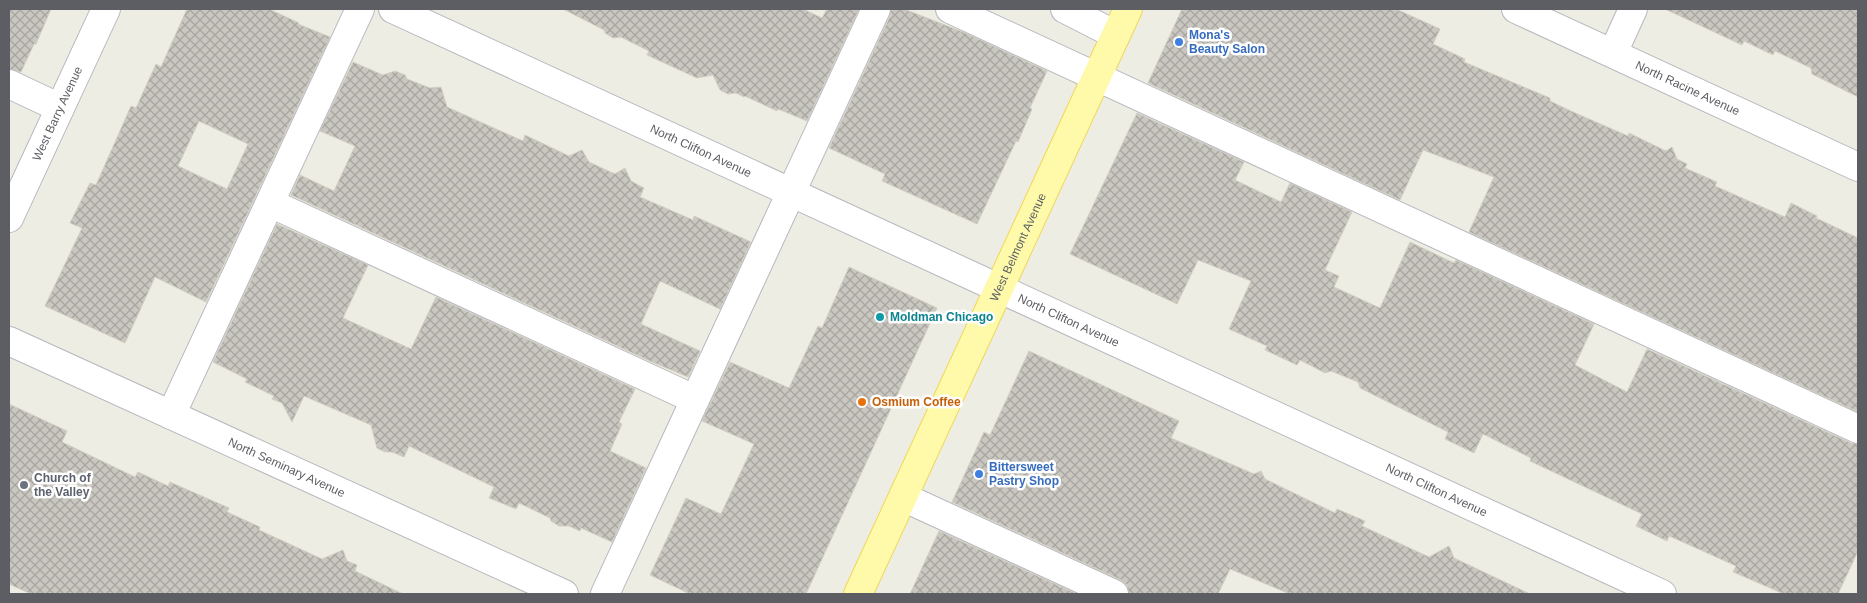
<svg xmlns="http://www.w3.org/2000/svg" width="1867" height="603" viewBox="0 0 1867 603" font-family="Arial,sans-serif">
<defs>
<pattern id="building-cross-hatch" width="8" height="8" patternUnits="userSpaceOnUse" patternTransform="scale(1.25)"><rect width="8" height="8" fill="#cac7c1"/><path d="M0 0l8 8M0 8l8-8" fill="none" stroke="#a7a5a0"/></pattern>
</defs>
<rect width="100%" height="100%" fill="#eeede4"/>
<!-- building -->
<path fill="url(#building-cross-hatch)" stroke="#d3cfc2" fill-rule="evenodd" d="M9,9H51L36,44H34L21,72L9,69Z
M187,9H269L299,23L298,24L330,37L206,302L155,277L125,343L45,306L82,228L70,223L90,183L96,185L131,106L136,108L156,64L161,67ZM199,121L248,144L227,189L178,166Z
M563,9H803L822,18L827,9H859L807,121L778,109L777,111L745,96L744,97L736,93L728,94L720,90L713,75L697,78L647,55L649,51L621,37L613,38L605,33L604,30Z
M891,9H904L963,32L1047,71L1030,108L1032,109L1018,142L1016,141L977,224L882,181L885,174L829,148L890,16Z
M1182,9H1396L1440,29L1433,44L1465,59L1464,62L1550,98V101L1573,112L1628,136L1629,133L1666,151L1672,147L1677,159L1687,164L1685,168L1717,182L1715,186L1785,217L1791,203L1817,216L1816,218L1858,238V412L1469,232L1494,177L1423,150L1400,200L1148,83Z
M1665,9H1858V97L1812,74L1811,68L1775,51L1773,55L1744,41L1742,45Z
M353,62L383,75L395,71L405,75L407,79L430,88L441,87L447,107L523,141L525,135L569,156L582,150L589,162L615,174L625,168L631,181L644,188L640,197L693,220L694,216L751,242L720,309L660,281L641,324L700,351L688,377L652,362L291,195L300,175L334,191L355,146L320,131Z
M1137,113L1244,162L1235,180L1281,202L1290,183L1352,212L1325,270L1339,276L1334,287L1380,308L1410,242L1454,263L1456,260L1594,324L1575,365L1627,392L1647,349L1851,443L1858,444V551L1838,594H1784L1733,572L1736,566L1685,543L1669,536L1667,541L1636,526L1642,514L1530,461L1531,458L1483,434L1474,453L1445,439L1448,432L1360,388L1358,382L1331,371L1325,373L1300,360L1297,365L1265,350L1267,346L1229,329L1251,281L1198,260L1177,304L1070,254Z
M277,224L368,265L343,318L367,329L411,349L436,297L635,389L619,422L622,424L610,451L646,468L612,542L581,528L580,531L569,526H559L551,521L550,518L519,503L516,509L489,498L494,487L409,446L404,457L392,452H385L377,448L371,425L304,396L292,422L282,403L272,399L274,396L245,382L247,379L213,362Z
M849,267L937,308L806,594H690L650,575L686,498L721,514L754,444L702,421L730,362L789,388L818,326L822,328Z
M1029,351L1179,421L1171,438L1254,474L1261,471L1265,479L1335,513L1337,509L1365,521L1362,526L1429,557L1449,546L1454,558L1530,594H1290L1230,569L1218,594H1129L1127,585L1121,580L952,502L984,432L990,435Z
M9,404L67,431L62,442L135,477L138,472L168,486L170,482L229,508L227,512L260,527L259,530L322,559L343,550L347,561L357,565L355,571L403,594H31L9,584Z
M939,531L1077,594H910Z"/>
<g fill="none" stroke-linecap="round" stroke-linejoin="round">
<defs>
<g id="minor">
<path id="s1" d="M393,9L1662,594"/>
<path d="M950,9L1858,429"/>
<path d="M1065,9L1116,35"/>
<path id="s2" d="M1516,9L1858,167"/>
<path d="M1613,53L1633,9"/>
<path d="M9,84L60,108"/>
<path d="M270,203L694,399"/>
<path id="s3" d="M9,218L106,9"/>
<path id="s4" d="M9,341L564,594"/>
<path d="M171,415L360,9"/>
<path d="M903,497L1114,594"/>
<path d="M605,594L876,9"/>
</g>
<g id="major">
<path id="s5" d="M858,594L1128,9"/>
</g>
</defs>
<!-- minor casing -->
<use href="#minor" stroke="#b6b8be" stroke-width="30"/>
<!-- major casing -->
<use href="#major" stroke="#f0d75b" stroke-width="30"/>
<!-- minor -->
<use href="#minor" stroke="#fff" stroke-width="28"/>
<!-- major -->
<use href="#major" stroke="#fefaa9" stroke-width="28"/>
</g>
<!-- markers -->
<g fill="#3f7fe0" stroke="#fff" stroke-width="2">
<circle cx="1179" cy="42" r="5"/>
<circle cx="979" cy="474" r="5"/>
</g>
<circle fill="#0f9aa8" stroke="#fff" stroke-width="2" cx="880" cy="317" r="5"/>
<circle fill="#e8710a" stroke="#fff" stroke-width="2" cx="862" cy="402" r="5"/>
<circle fill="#6b7280" stroke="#fff" stroke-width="2" cx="24" cy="485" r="5"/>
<g text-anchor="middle" stroke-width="5" stroke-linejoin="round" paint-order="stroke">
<!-- shop labels -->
<g font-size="12" font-weight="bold" fill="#366cbe" stroke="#fff" text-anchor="start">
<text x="1189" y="39">Mona's<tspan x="1189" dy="14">Beauty Salon</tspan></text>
<text x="989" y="471">Bittersweet<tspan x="989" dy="14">Pastry Shop</tspan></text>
</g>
<!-- street labels -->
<g font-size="12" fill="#5c5e64" stroke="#fff">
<text dy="4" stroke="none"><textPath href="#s2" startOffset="189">North Racine Avenue</textPath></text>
<text dy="4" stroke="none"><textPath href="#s3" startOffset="115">West Barry Avenue</textPath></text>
<text dy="4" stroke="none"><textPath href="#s1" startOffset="339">North Clifton Avenue</textPath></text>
<text dy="4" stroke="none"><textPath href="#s5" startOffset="382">West Belmont Avenue</textPath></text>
<text dy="4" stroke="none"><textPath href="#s1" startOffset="744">North Clifton Avenue</textPath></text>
<text dy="4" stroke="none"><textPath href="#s4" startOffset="305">North Seminary Avenue</textPath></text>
<text dy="4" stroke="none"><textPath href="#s1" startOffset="1149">North Clifton Avenue</textPath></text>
</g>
<!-- culture labels -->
<g font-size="12" font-weight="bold" fill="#0d838f" stroke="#fff" text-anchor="start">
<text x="890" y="321">Moldman Chicago</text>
</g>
<!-- food labels -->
<g font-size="12" font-weight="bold" fill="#c56008" stroke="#fff" text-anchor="start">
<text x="872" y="406">Osmium Coffee</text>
</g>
<!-- worship labels -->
<g font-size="12" font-weight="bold" fill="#5b616d" stroke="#fff" text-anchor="start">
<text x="34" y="482">Church of<tspan x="34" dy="14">the Valley</tspan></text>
</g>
</g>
<!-- border -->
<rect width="1867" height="603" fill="none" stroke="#5c5e64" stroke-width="20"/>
</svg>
